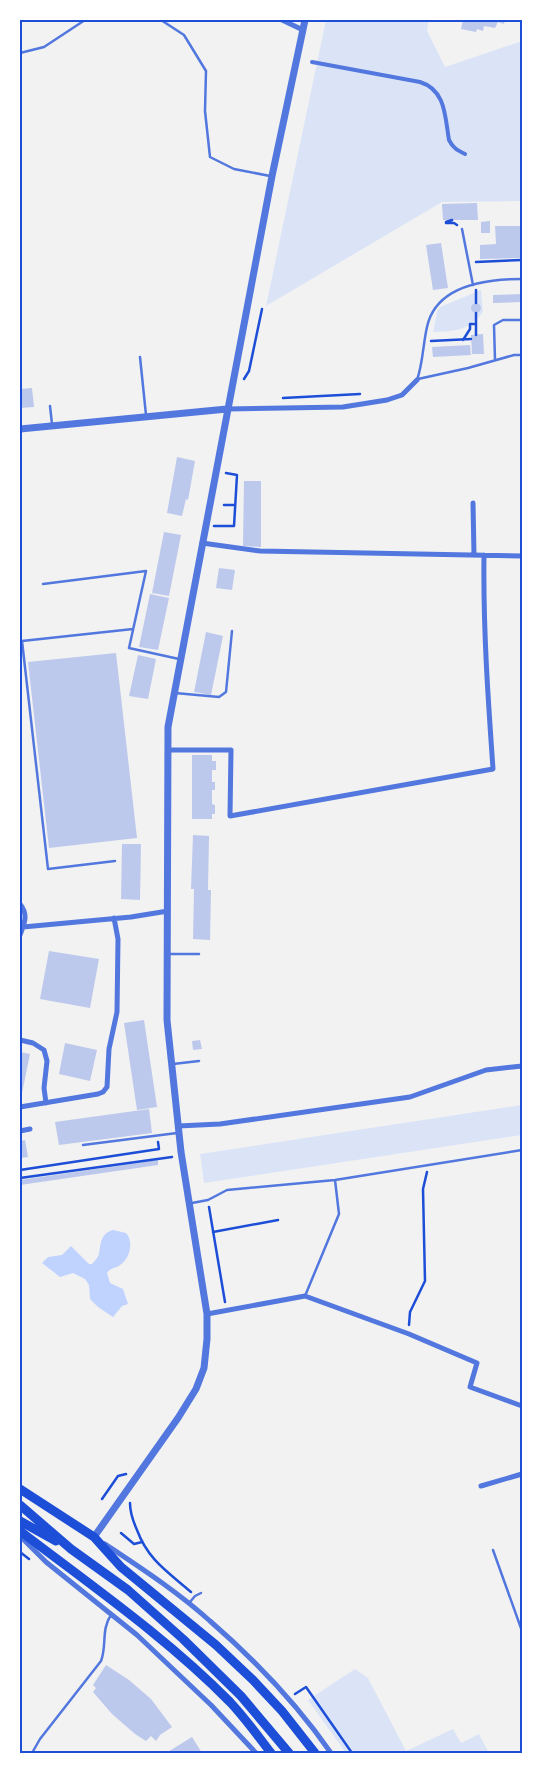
<svg xmlns="http://www.w3.org/2000/svg" width="542" height="1773" viewBox="0 0 542 1773" font-family="Manrope,sans-serif">
<rect width="100%" height="100%" fill="#f2f2f2"/>
<!-- green -->
<path fill="#dbe4f7" d="M326,20H429L427,31L445,67L522,41V201L442,202L266,306Z
M481,290L483,312C467,331 457,331 433,332L437,312L440,307Z
M522,1105V1135L204,1183L200,1154Z
M355,1669L368,1678L406,1751L453,1729L461,1743L479,1734L489,1753H346L308,1700Z"/>
<!-- water -->
<path fill="#bfd3fe" d="M113,1230L126,1233C134,1241 130,1259 120,1265C115,1269 111,1267 107,1273L110,1283L123,1289L128,1304L122,1306L113,1317L98,1307L90,1299L89,1285L85,1279L73,1273L60,1277L42,1263L48,1257L62,1255L71,1246L89,1264H92C95,1261 98,1257 99,1254C101,1243 100,1234 113,1230Z"/>
<!-- building -->
<path fill="#bdc9ec" d="M463,20H505L504,24L498,22L495,28L484,26L483,31L477,29L476,32L461,29Z
M477,203L478,220H443L442,204Z
M490,221V233H481V222Z
M495,226H522V258L480,259V245L496,244Z
M441,243L448,288L433,290L426,245Z
M522,294V302L493,303V295Z
M471 308a5 5 0 1 1 10 0a5 5 0 1 1-10 0Z
M483,334L484,354H472L471,335Z
M470,345L471,355L433,357L432,347Z
M32,388L34,407L20,408V389Z
M177,457L195,461L188,500L186,499L182,516L167,513Z
M244,481H261V547L243,546Z
M164,532L181,535L169,596L152,593Z
M219,568L235,570L232,590L216,588Z
M150,594L169,598L158,650L139,647Z
M206,632L223,636L211,695L194,692Z
M116,653L137,838L49,848L28,662Z
M138,655L156,659L148,699L129,696Z
M192,755H212V761H216V770H212V782H215V790H212V804L215,805V814H212V819H192Z
M193,835L209,836L208,890H211L210,940L193,939L194,889H191Z
M122,844H141L140,900L121,899Z
M49,951L99,959L90,1008L40,999Z
M144,1020L157,1107L137,1110L124,1023Z
M200,1040L202,1049L193,1050L192,1041Z
M65,1043L97,1050L90,1081L59,1074Z
M20,1052L30,1054L21,1098H20Z
M149,1109L152,1133L59,1145L55,1122Z
M25,1140L28,1157L20,1158V1141Z
M158,1160V1165L20,1185V1180Z
M106,1665L129,1680L151,1699L172,1727L160,1735L156,1741L151,1736L146,1741L135,1734L112,1714L93,1692L96,1688L93,1685Z
M192,1737L202,1753H166Z"/>
<g fill="none" stroke-linecap="round" stroke-linejoin="round">
<!-- path -->
<path stroke="#1d4ed8" stroke-width="2.5" d="M452,220L446,222V223H454L457,225
M476,262L522,260
M476,290V303
M476,313V335
M463,340L470,329V324H476
M431,341L471,339
M244,379L249,371L262,309
M283,398L360,394
M224,505H235
M214,526H234L237,475L226,473
M20,1170L159,1149L158,1142
M20,1178L172,1157
M209,1207L225,1302
M213,1232L278,1220
M409,1325L410,1312L425,1281L423,1189L427,1172
M102,1499L118,1476L126,1474
M130,1503C130,1513 133,1521 137,1530C148,1560 168,1572 191,1592
M121,1533L134,1544L142,1542
M20,1552L29,1559
M295,1694L306,1687L352,1753"/>
<!-- service -->
<path stroke="#5277de" stroke-width="2.5" d="M161,20L184,35L206,71L205,111L210,157L234,169L270,176
M20,53L44,47L85,20
M462,229L473,285
M140,357L146,415
M495,360L494,325L503,320H522
M418,379L468,368L514,355H522
M417,380C423,363 423,344 427,327C436,285 487,279 522,279
M50,406L52,424
M43,584L146,571L129,648L179,659
M175,693L219,697L226,692L232,631
M115,861L48,869L22,641L133,629
M168,954H199
M173,1064L199,1061
M83,1145L177,1133
M192,1203L208,1200L227,1190L335,1180L522,1150
M305,1296L339,1214L335,1180
M493,1550L522,1631
M190,1602L195,1596L201,1593
M32,1753L40,1739L101,1661C107,1646 101,1629 111,1615"/>
<!-- pedestrian -->
<path stroke="#5277de" stroke-width="4" d="M312,62L420,82C446,90 445,117 449,140C453,148 457,150 465,154"/>
<!-- minor -->
<path stroke="#5277de" stroke-width="5" d="M282,20L303,30
M227,409L343,407L387,400L402,395L417,380
M473,503L474,555
M202,543L260,551L522,556
M168,750H231L230,816L493,769C488,698 483,627 484,555
M20,904C29,915 24,924 20,935
M23,927L131,917L168,911
M20,1040L33,1043L44,1050L47,1061L44,1088L46,1103
M20,1107L98,1094L103,1092L107,1087L109,1049L117,1012L118,939L114,918
M178,1126L220,1124L410,1097L486,1070L522,1066
M20,1131L30,1129
M207,1314L305,1296L409,1334L477,1363L470,1387L522,1406
M481,1486L522,1474
M20,1536L46,1562L137,1635L211,1705L256,1753
M105,1544C141,1568 178,1592 210,1621C255,1660 297,1704 331,1753"/>
<!-- tertiary -->
<path stroke="#5277de" stroke-width="7" d="M20,429L227,409
M94,1537L178,1418L196,1389L204,1368L207,1339V1314L181,1152L167,1020L168,727L272,176L305,20"/>
<!-- primary -->
<path stroke="#1d4ed8" stroke-width="9" d="M20,1489L94,1537L121,1567L216,1645L253,1680L282,1711L315,1753
M20,1505L71,1549L128,1590L183,1639L241,1696L289,1753
M20,1521L56,1541
M20,1531C92,1586 167,1638 230,1702C245,1718 258,1736 271,1753"/>
</g>
<!-- border -->
<rect width="542" height="1773" fill="none" stroke="#ffffff" stroke-width="42"/>
<rect x="21" y="21" width="500" height="1731" fill="none" stroke="#1d4ed8" stroke-width="2"/>
</svg>
